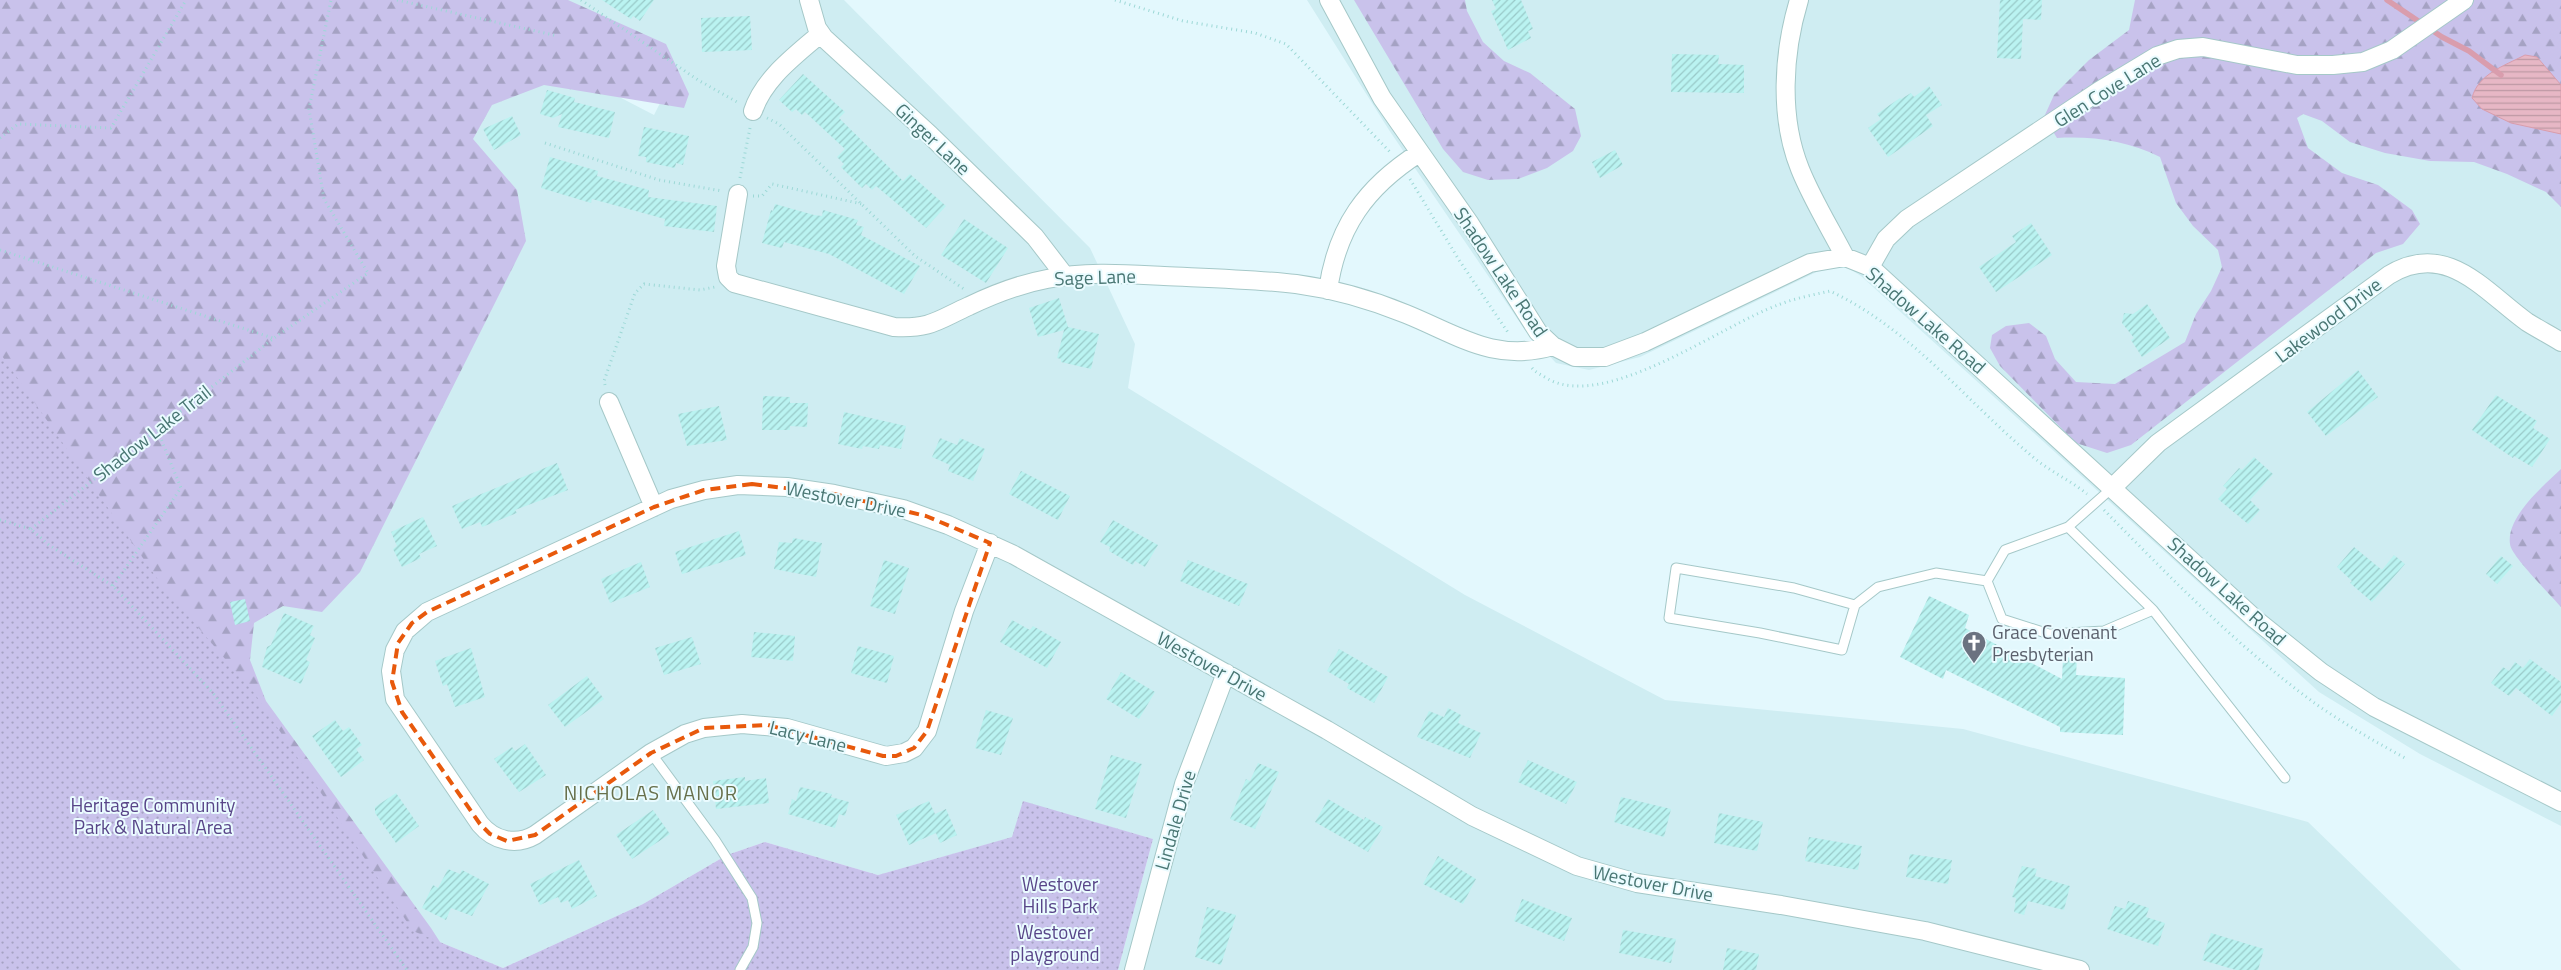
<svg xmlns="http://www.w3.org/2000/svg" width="2561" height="970" viewBox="0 0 2561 970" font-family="'Titillium Web',sans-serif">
<defs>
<pattern id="forest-firs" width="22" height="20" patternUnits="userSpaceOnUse" patternTransform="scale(1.25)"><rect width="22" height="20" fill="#c9c2eb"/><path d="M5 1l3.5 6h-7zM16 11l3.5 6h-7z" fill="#a5a2c3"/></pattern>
<pattern id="park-dots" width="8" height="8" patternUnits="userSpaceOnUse" patternTransform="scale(1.25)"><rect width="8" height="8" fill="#c9c2eb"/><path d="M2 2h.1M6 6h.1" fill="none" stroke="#a5a2c3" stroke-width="1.8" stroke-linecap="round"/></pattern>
<pattern id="water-rules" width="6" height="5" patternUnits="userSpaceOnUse" patternTransform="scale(1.25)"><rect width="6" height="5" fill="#e7b7c5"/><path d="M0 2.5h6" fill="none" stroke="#bd99a4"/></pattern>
<pattern id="building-hatch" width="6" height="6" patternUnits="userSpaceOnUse" patternTransform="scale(1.25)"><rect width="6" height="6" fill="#baf3f1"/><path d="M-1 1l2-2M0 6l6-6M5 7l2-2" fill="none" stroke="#99c9c8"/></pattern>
</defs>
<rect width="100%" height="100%" fill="#e3f8fd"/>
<!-- residential -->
<path fill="#cfedf2" d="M554,0H844L1090,248L1135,344L1128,388L1465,595L1665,700L1963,729L2308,822L2461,970H1118L1153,839L1023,802L1013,837L878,875L765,842L727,855L643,904L503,968L413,931L186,613L483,98L546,59L654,115L671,81Z
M1307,0H2561V826L2420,754L2319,692L1861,276L1848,268H1825L1640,357L1589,370L1556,363L1525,330L1389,130Z"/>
<!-- forest -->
<path fill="url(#forest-firs)" d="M0,0H568L666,44L689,94L684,108L544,85L492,105L473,139L517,190L526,241L360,572L322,612L283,606L254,623L250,660L266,701L431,928L458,970H425L0,507Z
M1354,0H1465L1467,11L1483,42L1504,61L1530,73L1575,109L1581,136L1573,151L1547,168L1518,179L1488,180L1463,172L1443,149Z
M2135,0H2561V207L2546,192L2507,174L2474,162L2430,161L2385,153L2350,142L2322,121L2303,114L2297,118L2308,148L2342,173L2378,185L2412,210L2420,224L2403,244L2376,253L2131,445L2107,453L2076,443L2000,366L1990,348L1992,335L2006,326L2029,323L2046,336L2055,359L2076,382L2115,384L2185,342L2196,314L2211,291L2222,267L2218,250L2193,226L2176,203L2160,157C2127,141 2094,136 2057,138L2044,117L2054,95L2089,60L2129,30Z
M2561,469V607C2551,595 2511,556 2510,544C2506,517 2544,485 2561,469Z"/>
<!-- park -->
<path fill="url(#park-dots)" d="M0,353L161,584L255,694L413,931L503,968L643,904L727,855L765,842L878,875L1012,837L1023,801L1153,839L1118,970H0Z"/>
<!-- water -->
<path fill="url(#water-rules)" stroke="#d99dad" d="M2525,55L2537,57L2561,85V134L2511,123L2482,109L2472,98C2478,74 2504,66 2525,55Z"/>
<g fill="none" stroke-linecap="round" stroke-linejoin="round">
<!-- stream -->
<path stroke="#d99dad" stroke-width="5.5" d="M2387,0L2442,37L2469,51L2501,75"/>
</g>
<!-- building -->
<path fill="url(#building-hatch)" d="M602,0H654L640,21L633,16L631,19Z
M1492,0H1521L1533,29L1528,31L1531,38L1508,50L1491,11L1496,9Z
M2000,0H2042L2041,20L2023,19L2021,59L1997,58Z
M750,16L752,50L702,52L701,18Z
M1672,54L1719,55L1718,64L1744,65V93L1671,92Z
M803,74L845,112L839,118L903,181L910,174L946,206L926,228L876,186L872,190L866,184L862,188L841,167L844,164L837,157L845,149L805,112L802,115L796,109L792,112L779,100Z
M1929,86L1942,105L1926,115L1933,126L1888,157L1868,128L1881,119L1877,114L1900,98L1901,99L1911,93L1914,97Z
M547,90L575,98L574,102L615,112L609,138L558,127L562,114L553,118L540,114Z
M512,116L521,135L494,150L483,129Z
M644,127L689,136L683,165L676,163L675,168L646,162V157L638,156Z
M1615,150L1623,165L1600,178L1592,162Z
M550,157L598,171L597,176L649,190L648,197L717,206L714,232L664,226L665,219L592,199L591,203L541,188Z
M775,204L814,215L822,216L823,210L858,220L856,225L864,227L861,235L920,266L904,294L829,254L784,242L782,248L762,243L771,210L773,211Z
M964,219L1008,248L986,283L941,255Z
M2031,223L2052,255L1996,292L1979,267L2016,242L2012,236Z
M1059,298L1068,327L1099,334L1091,369L1061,362V359L1057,358L1064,330L1038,337L1029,308Z
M2147,304L2170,338L2142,357L2131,340L2134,338L2122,323L2124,313L2133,314Z
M2358,370L2378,397L2326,436L2307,412Z
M2496,395L2537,421L2533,428L2550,439L2532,467L2514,456L2513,458L2472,430Z
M763,396L790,397V403H808L807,427L790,426V430H762Z
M719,406L727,440L687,446L678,414Z
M844,412L906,426L901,449L880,445L879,449L863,446L862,449L838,444Z
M940,438L957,445L960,438L985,449L973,481L948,471L950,465L932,457Z
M2254,457L2273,474L2250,500L2260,510L2248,524L2218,499L2227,489L2223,486L2239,468L2242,470Z
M557,463L568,490L515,510L517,513L482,527L480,522L462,529L452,506Z
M1021,471L1070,496L1058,520L1009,494Z
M423,517L437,546L419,554L421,558L402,567L393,549L397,546L391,532Z
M1113,520L1158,545L1145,567L1135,561L1133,565L1109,551L1110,547L1100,542Z
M739,531L746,555L682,574L675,552Z
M793,538L822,543L816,577L774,569L779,542L792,543Z
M2354,547L2382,570L2394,555L2405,564L2372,602L2350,583L2352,581L2337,567Z
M2501,556L2513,566L2497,584L2486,574Z
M884,560L909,568L895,614L870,606Z
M1188,560L1248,584L1239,606L1180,581Z
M641,562L650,587L610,603L601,579Z
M1929,596L1969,615L1965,628L2062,679L2063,657L2077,658L2076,675L2125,678L2123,735L2060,732V727L1946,670L1943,679L1900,657Z
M245,599L250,621L235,625L230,602Z
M284,613L314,626L310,635L315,638L306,660L310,662L301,684L262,667L267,647L271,645Z
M1012,620L1030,630L1033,626L1061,642L1047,668L1000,642Z
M754,632L795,636L793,661L751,657Z
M692,637L701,664L664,675L655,648Z
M858,646L894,656L887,683L851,673Z
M471,648L485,697L455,707L447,684L443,686L435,661Z
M1339,649L1388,677L1374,703L1347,688L1349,684L1327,671Z
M2530,659L2561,682V703L2552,716L2516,688L2509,696L2491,683L2503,667L2509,671L2515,662L2523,668Z
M1121,672L1155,692L1139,719L1106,699Z
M587,676L604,699L565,727L548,705Z
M1448,708L1461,715L1458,723L1481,733L1470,758L1417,737L1429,711L1444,717Z
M986,710L1013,718L1001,755L975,748Z
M335,720L343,731L349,727L362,745L356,749L364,760L341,777L312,736Z
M525,744L546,775L519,792L494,759L512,747L515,751Z
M1111,755L1142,764L1126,818L1095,809Z
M1528,760L1577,782L1566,804L1518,782Z
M1258,763L1279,772L1255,829L1230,819L1246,779L1250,781Z
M745,777V781L766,778L769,803L716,809L713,781Z
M800,787L832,794L831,797L849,802L845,816L839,814L835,828L788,814L792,799L796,801Z
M396,793L419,826L396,843L375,813V807Z
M1621,797L1671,809L1664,837L1614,822Z
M1328,799L1364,820L1365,817L1383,827L1368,852L1315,822Z
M929,801L935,814L946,809L957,835L940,843L936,833L909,845L896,815Z
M653,810L670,834L632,859L616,835Z
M1719,813L1763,822L1757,851L1714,843Z
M1809,837L1862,846L1858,870L1805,861Z
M1910,854L1952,860L1948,884L1906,877Z
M1438,856L1476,879L1463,904L1423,884Z
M579,860L597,896L572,909L568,900L561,903L558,897L540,905L530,884Z
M2022,866L2037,869L2035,876L2070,886L2064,910L2028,901L2024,915L2014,912L2016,898L2012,897Z
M448,869L460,874L462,870L489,884L472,916L451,908L446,920L422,908L433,885L438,888Z
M1522,899L1572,918L1564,941L1514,921Z
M2128,901L2149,908L2146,917L2165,923L2158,946L2107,929L2115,906L2125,909Z
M1207,907L1236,915L1221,965L1195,957Z
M1623,930L1676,939L1671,963L1619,953Z
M2211,933L2264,949L2258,970H2236L2202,960Z
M1727,948L1759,954L1756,970H1723Z"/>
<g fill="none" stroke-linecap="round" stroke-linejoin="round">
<defs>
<path id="service" d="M2112,488L2068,527L2153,610L2285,778
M2068,527L2005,550L1987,581L2002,619L2049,634L2104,631L2153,610
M1855,605L1842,650L1760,633L1669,618L1676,568L1794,588L1855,605L1878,587L1936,573L1987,581
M651,753L715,840L752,898L757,923L753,947L740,970"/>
<path id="minor" d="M809,0L817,28L824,38L930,135L1035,237L1065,276
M1329,0L1382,98L1470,224L1538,332L1553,346L1575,357H1605L1645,342L1810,263L1845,257L1870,267L2255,619L2321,672L2374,707L2561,802
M1799,0C1783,53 1779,117 1800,169C1812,199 1830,228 1845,257
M753,111C764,78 795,56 820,34
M738,194L726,266L728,277L734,283L894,327C931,329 938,320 969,306C994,294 1020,284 1047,279C1086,271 1125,274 1164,276C1208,278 1253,279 1296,284C1333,289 1372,300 1406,314C1458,335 1494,363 1553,346
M1870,267L1886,239L1907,219L2099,91L2157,56L2178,49L2203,47L2297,65H2333L2363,62L2392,50L2464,0
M1328,290C1337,227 1366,187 1419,153
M609,402L654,507
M2112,488L2158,443L2389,275C2447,240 2484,291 2527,322C2538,329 2550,335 2561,342
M990,543L964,611L927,731L914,748L904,753L886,756L787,728L742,724L704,728L685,734L651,753L535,835C516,846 494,841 480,824L395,699L391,671L395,650L405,631L427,612L671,499L704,490L738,485L787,487L834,494L903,509L948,525L1014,555L1327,730L1472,816L1577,866L1637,883L1781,905L1925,931L2080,970
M1134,970L1184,784L1226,673"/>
</defs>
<!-- service casing -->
<use href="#service" stroke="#a5c8c8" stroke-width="11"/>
<!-- minor casing -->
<use href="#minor" stroke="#a5c8c8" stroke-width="20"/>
<!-- path -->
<path stroke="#9dd8d6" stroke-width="3" stroke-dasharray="1 4" stroke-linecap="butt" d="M397,0L558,36
M581,0L698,80L737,102
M1115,0L1183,21L1255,33L1286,44L1390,152
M767,118L779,124L915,256L964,289
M0,138L18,124L111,128L186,0
M545,143L659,180L722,191
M740,178L750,128
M1410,179L1459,260L1509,334
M753,196H762L772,184L862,204
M0,250L273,338
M1532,368C1536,373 1542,375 1548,379C1606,411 1722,325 1778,305C1795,298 1813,295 1830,291C1911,329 1966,401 2033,457C2049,471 2070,480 2087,494
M605,385L604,381L635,293L644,284L700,290L715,287
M2104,510C2165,572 2227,636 2296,689C2330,716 2367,737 2405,758
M0,520L31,529L49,545L113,586L213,693L407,970
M31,529L274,338L368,273L324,199L309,109L331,0
M113,586L181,488L157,429"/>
<!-- service -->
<use href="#service" stroke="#fff" stroke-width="9"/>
<!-- minor -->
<use href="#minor" stroke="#fff" stroke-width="18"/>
</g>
<!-- marked area -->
<path fill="none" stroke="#e8590c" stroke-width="4" stroke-dasharray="10 6" stroke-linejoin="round" d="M752,484L834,494L926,516L990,543L927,731L914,748L896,756H883L768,725L704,728L651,753L535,835L507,841L490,834L480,824L402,712L392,682L398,643L412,623L427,612L654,507L704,490Z"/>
<!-- icons -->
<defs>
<symbol id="church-pin" viewBox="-11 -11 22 30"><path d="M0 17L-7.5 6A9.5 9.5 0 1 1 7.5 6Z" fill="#6b7280" stroke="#eafbff"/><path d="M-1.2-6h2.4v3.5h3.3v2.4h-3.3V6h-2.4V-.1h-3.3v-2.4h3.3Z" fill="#fff"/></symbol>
</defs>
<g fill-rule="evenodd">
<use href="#church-pin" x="1960" y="629" width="28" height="38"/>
</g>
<g text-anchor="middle" stroke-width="4" stroke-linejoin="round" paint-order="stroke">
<!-- street labels -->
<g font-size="19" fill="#497673" stroke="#eafbff">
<text transform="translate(2107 90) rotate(-32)" y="7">Glen Cove Lane</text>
<text transform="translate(933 139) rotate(43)" y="7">Ginger Lane</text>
<text transform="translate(1501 272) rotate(56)" y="7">Shadow Lake Road</text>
<text transform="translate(1095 277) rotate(-2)" y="7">Sage Lane</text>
<text transform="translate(1926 320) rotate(41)" y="7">Shadow Lake Road</text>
<text transform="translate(2328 320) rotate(-37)" y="7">Lakewood Drive</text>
<text transform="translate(152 433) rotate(-38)" y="7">Shadow Lake Trail</text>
<text transform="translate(846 499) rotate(11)" y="7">Westover Drive</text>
<text transform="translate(2227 591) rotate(42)" y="7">Shadow Lake Road</text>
<text transform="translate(1212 666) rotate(29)" y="7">Westover Drive</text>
<text transform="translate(808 736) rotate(14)" y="7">Lacy Lane</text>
<text transform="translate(1175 820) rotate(-74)" y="7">Lindale Drive</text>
<text transform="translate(1653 883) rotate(11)" y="7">Westover Drive</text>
</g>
<!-- worship labels -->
<g font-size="19" fill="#5b616d" stroke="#eafbff" text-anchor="start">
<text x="1992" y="639">Grace Covenant<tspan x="1992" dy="22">Presbyterian</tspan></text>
</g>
<!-- park labels -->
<g font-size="19" fill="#584588" stroke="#eafbff">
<text x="153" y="812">Heritage Community<tspan x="153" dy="22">Park &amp; Natural Area</tspan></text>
<text x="1060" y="891">Westover<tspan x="1060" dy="22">Hills Park</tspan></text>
<text x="1055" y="939">Westover<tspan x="1055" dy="22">playground</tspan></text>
</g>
<!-- neighbourhood labels -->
<g font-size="20" letter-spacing="1" fill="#67704b" stroke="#eafbff">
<text x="651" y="800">NICHOLAS MANOR</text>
</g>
</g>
</svg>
